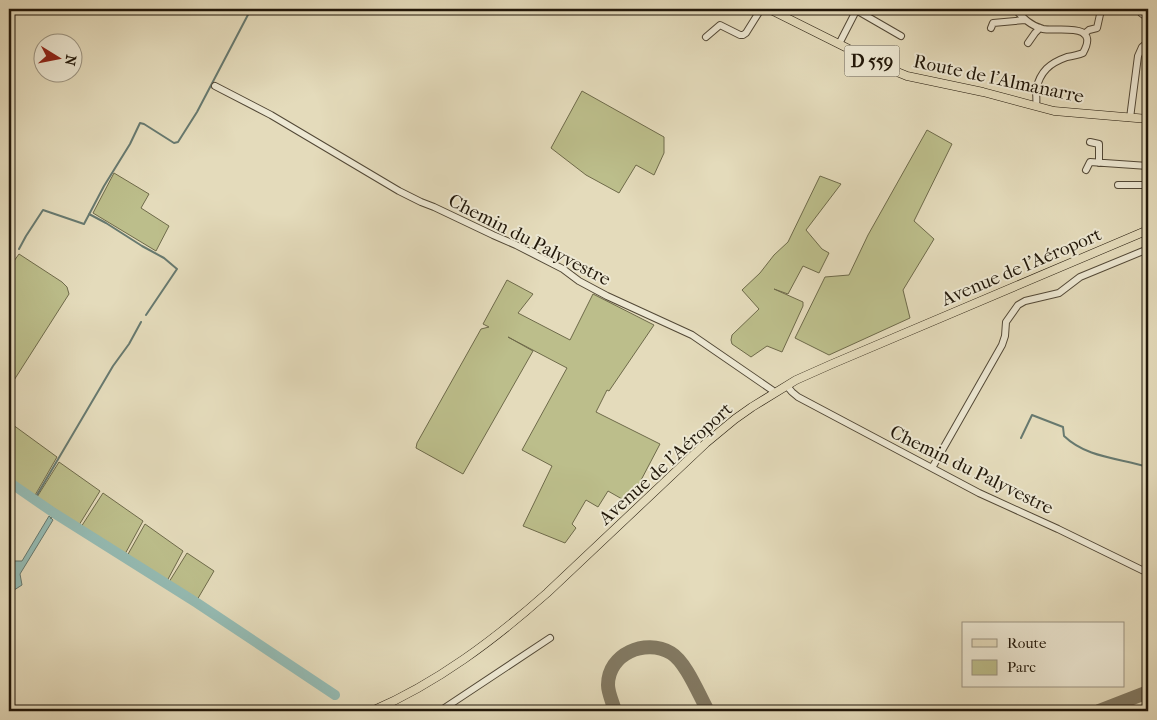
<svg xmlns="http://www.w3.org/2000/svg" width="1157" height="720" viewBox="0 0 1157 720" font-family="'IM FELL French Canon',serif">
<rect width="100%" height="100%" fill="#e4dbbb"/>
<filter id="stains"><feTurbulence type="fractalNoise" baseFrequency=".004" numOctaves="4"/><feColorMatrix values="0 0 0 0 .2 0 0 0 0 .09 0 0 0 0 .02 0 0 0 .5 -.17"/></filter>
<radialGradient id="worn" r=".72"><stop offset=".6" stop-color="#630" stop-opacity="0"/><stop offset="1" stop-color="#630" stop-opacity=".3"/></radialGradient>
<!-- green -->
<path fill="#bcbe8b" stroke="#6e6a4a" d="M582,91L664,137V153L654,175L636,165L619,193L586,175L551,148Z
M927,130L952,144L914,221L934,239L903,290L910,318L829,355L795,338L825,277L849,275L868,235Z
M114,173L149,194L141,208L169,226L156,251L93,213Z
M820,176L841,184L806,230L822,249L829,253L819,273L803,266L788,294L774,289L803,302V306L782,352L767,346L751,357L732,344L731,340L732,335L759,309L742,290L760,273L774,255L788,242Z
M19,254L62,282L67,287L69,294L9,388V268Z
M507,280L533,294L518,313L570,340L593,294L654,325L609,391L607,390L596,412L660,444L629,503L608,491L598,507L586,500L572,524L576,528L565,543L523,526L552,466L522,450L567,368L508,337L533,351L463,474L416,448L417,443L481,329L489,327L483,324Z
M9,422L57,457L34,497L9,480Z
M59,462L100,491L79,525L37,497Z
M103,493L143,521L125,554L81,527Z
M145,524L183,551L167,581L127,556Z
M187,553L214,571L197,600L169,582Z"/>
<!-- water -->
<path fill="#95bbb3" stroke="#67796f" d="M49,516L53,520L20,574L22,585L11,592L9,596V561H22Z"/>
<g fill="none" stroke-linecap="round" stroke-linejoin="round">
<!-- stream -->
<path stroke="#67796f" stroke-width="2" d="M89,214L106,223L142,246L164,258L177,269L146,315
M19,249L26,236L43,210L84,224L104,186L130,144L140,123L144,124L174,143L178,142L197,112L251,9
M9,262L14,257
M1021,438L1032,415L1063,427L1064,436C1087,458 1119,458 1148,467
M34,500L113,366L129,344L141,322
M51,518L54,513"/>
<!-- river -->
<path stroke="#95bbb3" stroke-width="10" d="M9,482L54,513L197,603L335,695"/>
<!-- taxiway -->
<path stroke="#827962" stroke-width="14" d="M615,711C613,703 608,693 608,685C608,654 645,638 671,653C686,662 699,695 708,711
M1099,711L1148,692"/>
<defs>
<path id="minor" d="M848,9L855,13
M1015,9C1023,18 1031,26 1043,29C1057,32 1101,21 1083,53C1078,55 1073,56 1067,57C1050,63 1040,71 1036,90C1036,95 1037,101 1036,106
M1139,9L1141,13L1148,18
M856,10L901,36
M991,28L993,23L1025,20
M1084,34L1089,30L1097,28L1101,10
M706,37L720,25L740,35H743L746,33L761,9
M1028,43L1035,33L1040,28
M839,44L857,9
M215,86L271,115L399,191L421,202L434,207L493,235L516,245L563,269L579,281L607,296L692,335L772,390L774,393
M1130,118L1138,56L1142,47L1148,42
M1090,142L1099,144V163
M1086,170L1090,162L1148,166
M1118,185H1148
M787,386L792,392L798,397L979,493L1058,529L1148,573
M932,468L1002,345L1005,336L1006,322L1018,305L1025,301L1059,293L1080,277L1148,249
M440,711L550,638"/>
<path id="major" d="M769,9L885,67L907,76L983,92L1054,111L1148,119
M372,711C437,683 494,640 547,593L706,443L735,419L752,407L796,380L832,364L1148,230"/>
</defs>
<!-- minor casing -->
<use href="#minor" stroke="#524836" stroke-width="8"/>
<!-- major casing -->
<use href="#major" stroke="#211709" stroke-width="9"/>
<!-- minor -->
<use href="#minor" stroke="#ede8d3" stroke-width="6"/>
<!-- major -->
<use href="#major" stroke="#e4dbbb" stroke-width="8"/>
</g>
<g text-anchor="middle" stroke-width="4" stroke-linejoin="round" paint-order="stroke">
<!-- shield labels -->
<rect fill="#ede8d3" stroke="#5e5646" stroke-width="1" x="844.5" y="45.5" width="55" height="31" rx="4"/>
<g font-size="18" font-weight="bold" fill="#211709">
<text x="872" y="67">D 559</text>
</g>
<!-- street labels -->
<g font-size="19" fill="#211709" stroke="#ede8d3">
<text transform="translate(999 78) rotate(12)" y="7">Route de l'Almanarre</text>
<text transform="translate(530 239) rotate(27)" y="7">Chemin du Palyvestre</text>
<text transform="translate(1021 266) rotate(-23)" y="7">Avenue de l'Aéroport</text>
<text transform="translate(665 463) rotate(-42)" y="7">Avenue de l'Aéroport</text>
<text transform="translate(972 469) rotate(26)" y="7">Chemin du Palyvestre</text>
</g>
</g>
<!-- margin -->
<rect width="1157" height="720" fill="none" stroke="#e4dbbb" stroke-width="30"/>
<rect x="10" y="10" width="1137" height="700" fill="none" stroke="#211709" stroke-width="2.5"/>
<rect x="15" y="15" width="1127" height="690" fill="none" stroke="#211709"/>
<!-- legend -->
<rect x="962" y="622" width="162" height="65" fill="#ede8d3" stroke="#9b9482"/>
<rect x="972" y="639" width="25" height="8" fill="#e4dbbb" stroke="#9b9482"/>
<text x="1007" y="648" font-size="15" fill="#211709">Route</text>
<rect x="972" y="660" width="25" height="15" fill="#bcbe8b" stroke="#9b9482"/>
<text x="1007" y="672" font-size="15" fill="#211709">Parc</text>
<!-- north arrow -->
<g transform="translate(58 58) rotate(100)"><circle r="24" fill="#ede8d3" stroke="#9b9482"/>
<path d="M0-4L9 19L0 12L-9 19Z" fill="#8f2418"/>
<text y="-8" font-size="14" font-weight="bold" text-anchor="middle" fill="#211709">N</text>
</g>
<rect width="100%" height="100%" filter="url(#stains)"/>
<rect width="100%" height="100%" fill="url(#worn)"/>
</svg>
